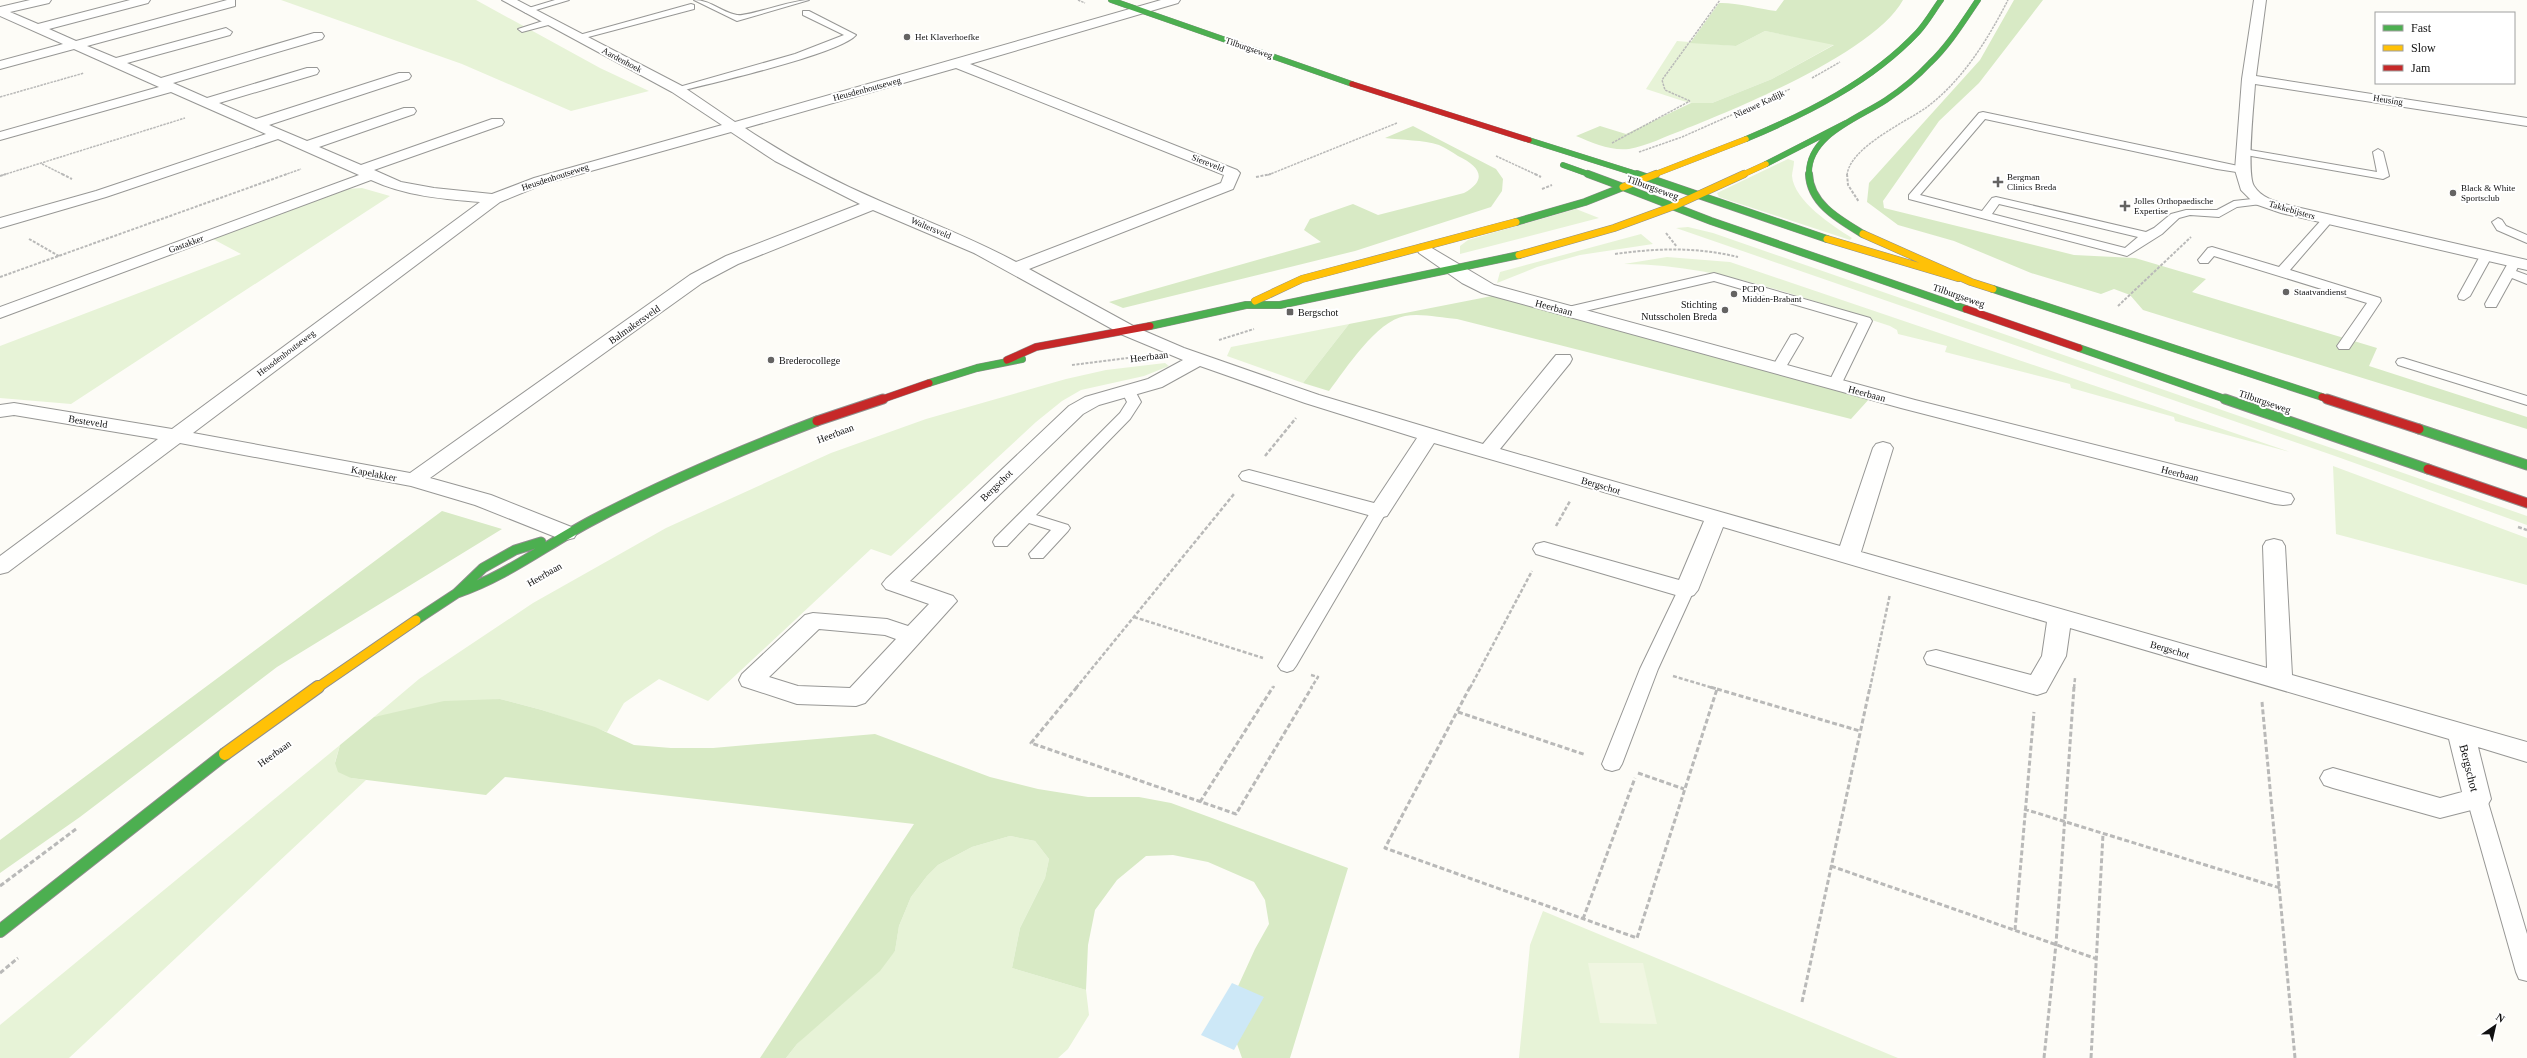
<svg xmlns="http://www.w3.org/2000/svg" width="2527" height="1058" viewBox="0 0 2527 1058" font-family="Georgia,serif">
<rect width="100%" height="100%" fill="#fdfcf7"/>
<!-- green -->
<path fill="#e7f3d7" d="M281,0H476L600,68L649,91L571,111L462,64Z
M1765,31L1835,44L1772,79L1712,103L1701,105L1683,101L1646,89L1677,41L1736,46Z
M1788,159L1794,161C1794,166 1792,172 1792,176C1794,201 1833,226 1852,238L1850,240L1719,197L1717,193Z
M362,188L390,196L71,404L0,398V346L241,254L213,239L346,189Z
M1576,209L1599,218L1460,254V246L1468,240Z
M1688,227L1713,233L2527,516V525L2335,456L1676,228Z
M1641,234L1653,244L1580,255L1537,267L1497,283L1500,272Z
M1667,257L1730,262L2290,452L2175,421L2174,417L2071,388L2070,384L1945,352L1947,346L1898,334L1897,330L1890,326C1803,298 1717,264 1624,264Z
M1349,324L1303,383L1227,356L1231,347Z
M1165,363L1169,366L1144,376L1081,390L1062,401L1036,422L891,556L871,549L708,701L659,679L624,703L607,732L542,710L500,699L374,717L419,679L533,603L666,528L831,453L926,419L1066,379L1106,370Z
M2333,466L2527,538V585L2336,534Z
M340,745L335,762L351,778L366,780L69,1058H0V1025Z
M1010,836L1035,841L1049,859L1045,878L1020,928L1012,968L1086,990L1089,1015L1068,1049L1058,1058H786L797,1044L895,951L899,926L911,897L927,876L938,865L972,847Z
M1543,911L1898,1058H1519L1530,945Z"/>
<!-- forest -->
<path fill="#d8eac5" d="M1784,0H1903C1875,52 1738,108 1683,130C1666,136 1647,146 1629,149C1610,151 1593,143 1576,136L1600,126L1626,134L1691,103H1712L1772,79L1834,45L1765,31L1736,46L1690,43L1719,3C1733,2 1761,9 1776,11Z
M2014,0H2043L1979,83L1939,121L1883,201L1884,208L2074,255L2135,258L2206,279L2192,292L2377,348L2369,366L2527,417V429L2143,310L2130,295L2114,289L2101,294L2031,273L1954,241L1898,225L1867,202L1869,183L1980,60Z
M1413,126L1496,169L1503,179L1502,191L1491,207L1355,251L1123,308L1109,302L1321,242L1304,230L1310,219L1353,204L1378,215L1464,193C1489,179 1479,166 1458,156C1452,152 1446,148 1439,145C1423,140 1402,140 1385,138Z
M1492,296L1870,398L1851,419L1457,319C1441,318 1421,313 1405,316C1376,321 1346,369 1329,391L1303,383L1349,324Z
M442,511L502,529L277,667L80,817L0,873V840Z
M500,699L542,710L595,727L634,745L671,748H713L875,734L990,777L1038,789L1088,797H1139L1171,803L1348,868L1290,1058H1242L1232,1030L1234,995L1255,949L1269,924L1265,900L1254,882L1208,862L1173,855L1146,856L1117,880L1095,910L1088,945L1086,990L1012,968L1020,928L1045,878L1049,859L1035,841L1010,836L972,847L938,865L927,876L911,897L899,926L895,951L880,971L797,1044L786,1058H760L914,824L505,777L486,795L351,778L338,772L335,763L340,745L374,717L444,701Z"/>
<!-- pitch -->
<path fill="#f0f6e1" d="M1588,963H1643L1657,1024L1600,1023Z"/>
<!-- water -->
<path fill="#cde8f7" d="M1232,983L1264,997L1234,1050L1201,1035Z"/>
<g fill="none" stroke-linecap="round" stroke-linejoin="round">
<defs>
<path id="lane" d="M555,0H569L526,13L522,10Z
M694,0C711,0 721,12 737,15C747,17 791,0 809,0L737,21Z
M691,4L694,5V9L577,40L572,37Z
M803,11H809L856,35C840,54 708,84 677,92L672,89L795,54L844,35L803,15Z
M549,19L553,22L552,24L522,32L518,29Z
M1983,112L2243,167L2248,170L2243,173L2217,169L1985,119L1920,195L1982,211L1992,198L1996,197L2146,232L2154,228L2171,214L2186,210H2217L2234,201L2261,198L2267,201L2261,204L2237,207L2219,217L2190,215L2179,218L2162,234L2127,256L1909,199V195L1979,113ZM1999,204L2138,237L2125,248L1992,214Z
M2244,149L2377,172L2373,152L2378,149L2383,152L2389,176L2383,179L2240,154V150Z
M2328,216L2334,219L2290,270L2380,298L2381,301L2349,349H2339L2337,346L2367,303L2214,256L2208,263H2200L2198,260L2208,248L2212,247L2279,267L2324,217Z
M2498,218L2502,220L2506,226L2527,235V243L2497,230L2492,222Z
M2486,252L2492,256L2470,296L2464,300L2459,299L2458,296L2480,256Z
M2514,259L2520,263L2516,271L2527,275V284L2512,278L2496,307H2486L2485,304L2508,263Z
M1714,273L1870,318L1872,321L1840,387L1835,388L1828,384L1858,323L1714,281L1568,315L1562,311L1568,307Z
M1796,334L1803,338L1783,372L1778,373L1773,372L1771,369L1791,335Z
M2403,358L2527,396V405L2398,365L2396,362L2398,359Z
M1129,388L1134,389L1141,402L1130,419L1036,515L1068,525L1070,528L1068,531L1043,558H1031L1029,554L1051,530L1029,523L1007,546H995L993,542L995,538L1120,413L1127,402L1122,392Z
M1379,506L1387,511L1296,666L1293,670L1287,672L1281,670L1278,666L1371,511Z
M1686,585L1692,586L1694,590L1658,669L1622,764L1619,769L1612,771L1605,769L1602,764L1640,669L1678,590L1680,586Z
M2477,791L2484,794L2487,799L2527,934V981L2519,979L2516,972L2467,799L2470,794Z"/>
<path id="street" d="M30,0H51L49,3L10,12L38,24L130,0H150L148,3L49,29L76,41L227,0H235V6L87,46L116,58L226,28L232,32L230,35L127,63L161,78L314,33H322L324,36L322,39L173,83L207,98L307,68H317L319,71L317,74L219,103L256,119L399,73H409L411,76L409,79L269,125L307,141L404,108H414L416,111L414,114L319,147L361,165L492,119H502L504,122L502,125L374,170L401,182L434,188L492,194L534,178L722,125L672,92L502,0H517L682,86L735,122L1161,0H1180L1178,3L970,64L1237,170L1240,173L1233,189L1029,269L1135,327L1184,348L1319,395L1483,444L1556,355H1570L1572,359L1570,363L1500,449L1840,546L1873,448L1876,444L1883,442L1890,444L1893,448L1861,552L2267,668L2263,546L2266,541L2274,539L2282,541L2285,546L2292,675L2527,742V762L2478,747L2491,799L2487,806L2440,818L2333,788L2324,785L2320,778L2324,771L2333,768L2440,798L2462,792L2449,739L2070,628L2066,656L2046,692L2037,695L1927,664L1924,658L1927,652L1936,650L2031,675L2042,656L2047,622L1723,527L1698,590L1694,595L1686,598L1536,554L1533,549L1536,544L1544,542L1679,580L1704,521L1434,443L1387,516L1379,518L1242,480L1239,476L1242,472L1249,470L1374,503L1417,438L1305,403L1200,366L1162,387L1099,405L1083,414L910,581L953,596L957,601L865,703L856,706L797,704L742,686L739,680L742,674L805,615L813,613L887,619L908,626L929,604L886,589L882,584L886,579L1069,406L1085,397L1148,379L1183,360L1123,335L974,253L873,210L738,264L702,283L430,478L491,495L574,528L577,533L574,538L566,540L558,538L475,505L411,486L180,443L8,572L0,574V556L158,439L14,415L0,417V405L14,403L172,429L480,202C442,199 406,196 371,180L0,318V307L359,175L278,139L106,197L0,228V218L96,191L266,134L171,92L0,140V132L159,87L74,49L0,69V61L63,44L0,16V7ZM956,68L1224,175L1221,183L1016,262C972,238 926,221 880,201C833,181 787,156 745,128ZM731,132L775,161L860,204L726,256L690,275L410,473L193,433L500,202L544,184ZM819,629L885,635L896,639L850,688L798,686L769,677Z
M2254,0H2266L2256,76L2527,118V126L2255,84C2254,102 2246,174 2254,186C2262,199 2278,202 2292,206L2527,260V270L2281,213L2255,204L2241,190L2235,170L2242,79Z
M1425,244L1494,285L1915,400L2291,494L2294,499L2291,504L2283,505L2275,504L1901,408L1482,293L1462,283L1419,253L1417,249L1419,245Z"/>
<path id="fast-far3" d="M1111,0L1352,84
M1746,139C1808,113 1871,82 1918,32C1927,22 1933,11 1941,0
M1529,140L1640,175
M1766,164L1846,123
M1563,165L1591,175
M1809,175C1807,135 1859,118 1886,100C1901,90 1917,77 1930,63C1949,45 1963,22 1978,0"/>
<path id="fast-far2" d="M1588,174L1623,187
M1637,174L1827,239
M1809,174C1810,204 1840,220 1863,234
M1623,187L1711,221L1966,309
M1516,222L1585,202L1623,187
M1993,289L2322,397
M1150,326L1246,305H1280L1519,255
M2079,348L2228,400
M929,383L977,368L1022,359"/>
<path id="fast-far1" d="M2225,399L2428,469
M2419,429L2527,465
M457,593C507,576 547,544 593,520C665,482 741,450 817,421
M416,620L457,593L483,568L515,550L541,542"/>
<path id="fast" d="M0,931L225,754"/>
<path id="slow-far3" d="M1653,175L1746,139
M1742,175L1766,164"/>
<path id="slow-far2" d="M1623,187L1656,174
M1863,234L1971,282L1993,289
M1827,239L1958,278
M1519,255L1614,228L1674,206L1744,174
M1255,301L1302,279L1516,222"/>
<path id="slow-far1" d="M317,688L416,620"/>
<path id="slow" d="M225,754L318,687"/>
<path id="jam-far2" d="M1352,84L1529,140"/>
<path id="jam-far1" d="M1966,309L2079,348
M1007,360L1036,347L1150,326
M2322,397L2330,400
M880,400L929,383"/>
<path id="jam" d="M2327,399L2419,429
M817,421L883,399
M2428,469L2527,503"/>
</defs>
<!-- lane casing -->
<use href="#lane" stroke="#979795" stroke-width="2"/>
<!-- street casing -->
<use href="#street" stroke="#979795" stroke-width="2"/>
<!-- fast-far3 casing -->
<use href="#fast-far3" stroke="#8e8d8b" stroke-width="6"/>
<!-- fast-far2 casing -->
<use href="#fast-far2" stroke="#8e8d8b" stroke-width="8"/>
<!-- fast-far1 casing -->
<use href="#fast-far1" stroke="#8e8d8b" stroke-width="11"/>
<!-- fast casing -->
<use href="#fast" stroke="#8e8d8b" stroke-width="14"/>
<!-- slow-far3 casing -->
<use href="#slow-far3" stroke="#8e8d8b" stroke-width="6"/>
<!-- slow-far2 casing -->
<use href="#slow-far2" stroke="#8e8d8b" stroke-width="8"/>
<!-- slow-far1 casing -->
<use href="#slow-far1" stroke="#8e8d8b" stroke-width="11"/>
<!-- slow casing -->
<use href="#slow" stroke="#8e8d8b" stroke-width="14"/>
<!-- jam-far2 casing -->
<use href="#jam-far2" stroke="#8e8d8b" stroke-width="6"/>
<!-- jam-far1 casing -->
<use href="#jam-far1" stroke="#8e8d8b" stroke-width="8"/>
<!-- jam casing -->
<use href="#jam" stroke="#8e8d8b" stroke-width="11"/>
<!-- path-far3 -->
<path stroke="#b9b9b8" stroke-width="1.5" stroke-dasharray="2.5 1" stroke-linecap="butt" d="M1078,0L1085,3
M1812,78L1840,62
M0,97L84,73
M1690,101L1665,90L1662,80L1720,0
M1612,143L1690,101
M1639,152L1682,137L1790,89
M1496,156L1537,175
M42,164L64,175
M3,175L185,118
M284,175L301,169
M1268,175L1397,123
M1847,175C1850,147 1906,122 1927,107C1963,80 1988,39 2008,0"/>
<!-- path-far2 -->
<path stroke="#b9b9b8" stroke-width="2" stroke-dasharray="3 1.5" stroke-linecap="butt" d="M62,174L72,179
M1535,174L1541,177
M1847,174L1848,185L1859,202
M0,176L6,174
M1256,177L1271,174
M1542,189L1552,185
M1666,233L1677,247
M29,239L59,256
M1615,254C1657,248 1697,247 1738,257
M0,277L287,174
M2118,306L2191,237
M1219,340L1254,329
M1072,365L1128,358"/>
<!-- path-far1 -->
<path stroke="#b9b9b8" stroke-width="2.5" stroke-dasharray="4 2" stroke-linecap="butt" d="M1265,456L1296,418
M1556,526L1570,501
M2518,527L2527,530
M1134,617L1263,658
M1311,675L1318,677L1311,688
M1673,676L1713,688
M1076,688L1234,494
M1273,688L1274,686
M1470,688L1532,571
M1870,688L1890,594
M2074,688L2075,678"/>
<!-- path -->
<path stroke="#b9b9b8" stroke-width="3" stroke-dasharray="5 2.5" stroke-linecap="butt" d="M1077,687L1031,743L1236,814L1312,687
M1470,687L1385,848L1637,938L1717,689L1710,687
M1717,689L1860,731
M2262,702L2295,1058
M1458,712L1586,755
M1638,773L1684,789
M1200,802L1273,687
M2024,809L2280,888
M1831,866L2097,959
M0,886L76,829
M1583,919L1635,778
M2015,930L2034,712
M0,973L18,958
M1802,1002L1870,687
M2044,1058L2056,944L2074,687
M2091,1058L2103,834"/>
<!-- lane -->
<use href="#lane" fill="#fffffe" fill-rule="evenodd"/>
<!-- street -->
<use href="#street" fill="#fffffe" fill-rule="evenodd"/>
<!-- fast-far3 -->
<use href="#fast-far3" stroke="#4caf50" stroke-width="5.5"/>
<!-- fast-far2 -->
<use href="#fast-far2" stroke="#4caf50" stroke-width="7"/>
<!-- fast-far1 -->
<use href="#fast-far1" stroke="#4caf50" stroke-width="9"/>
<!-- fast -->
<use href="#fast" stroke="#4caf50" stroke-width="12"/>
<!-- slow-far3 -->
<use href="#slow-far3" stroke="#ffc107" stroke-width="5.5"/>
<!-- slow-far2 -->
<use href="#slow-far2" stroke="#ffc107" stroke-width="7"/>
<!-- slow-far1 -->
<use href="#slow-far1" stroke="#ffc107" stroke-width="9"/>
<!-- slow -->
<use href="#slow" stroke="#ffc107" stroke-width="12"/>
<!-- jam-far2 -->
<use href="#jam-far2" stroke="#c62828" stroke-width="5.5"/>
<!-- jam-far1 -->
<use href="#jam-far1" stroke="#c62828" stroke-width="7"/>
<!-- jam -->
<use href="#jam" stroke="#c62828" stroke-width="9"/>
</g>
<!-- markers -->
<g fill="#646362" stroke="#fff" stroke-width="1.5">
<circle cx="907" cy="37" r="4"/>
<path d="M1996 176h4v4h4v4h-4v4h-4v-4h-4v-4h4z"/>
<circle cx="2453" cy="193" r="4"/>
<path d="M2123 200h4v4h4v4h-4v4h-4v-4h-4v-4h4z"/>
<circle cx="2286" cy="292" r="4"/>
<circle cx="1734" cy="294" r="4"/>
<circle cx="1725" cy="310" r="4"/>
<rect x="1286" y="308" width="8" height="8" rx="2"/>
<circle cx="771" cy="360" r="4"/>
</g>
<g text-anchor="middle" stroke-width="4" stroke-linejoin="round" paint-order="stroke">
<!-- far-poi labels -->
<g font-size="9" fill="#111" stroke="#fff" text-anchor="start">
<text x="915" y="40">Het Klaverhoefke</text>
<text x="2007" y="180">Bergman<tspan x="2007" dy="10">Clinics Breda</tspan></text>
<text x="2461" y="191">Black &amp; White<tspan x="2461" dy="10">Sportsclub</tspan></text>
<text x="2134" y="204">Jolles Orthopaedische<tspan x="2134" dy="10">Expertise</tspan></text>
<text x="1742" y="292">PCPO<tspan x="1742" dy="10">Midden-Brabant</tspan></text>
<text x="2294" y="295">Staatvandienst</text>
</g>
<!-- far-street labels -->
<g font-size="9" fill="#111" stroke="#fff">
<text transform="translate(1249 48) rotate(19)" y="3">Tilburgseweg</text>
<text transform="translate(622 60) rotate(28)" y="3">Aardenhoek</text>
<text transform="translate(867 89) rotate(-15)" y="3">Heusdenhoutseweg</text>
<text transform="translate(2388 100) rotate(9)" y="3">Heusing</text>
<text transform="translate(1759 104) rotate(-25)" y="3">Nieuwe Kadijk</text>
<text transform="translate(1208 163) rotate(22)" y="3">Siereveld</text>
<text transform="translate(555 177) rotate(-18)" y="3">Heusdenhoutseweg</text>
<text transform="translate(2292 210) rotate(16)" y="3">Takkebijsters</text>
<text transform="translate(931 228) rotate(23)" y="3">Waltersveld</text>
<text transform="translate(186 244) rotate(-20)" y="3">Gastakker</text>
<text transform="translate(286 353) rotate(-37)" y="3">Heusdenhoutseweg</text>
</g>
<!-- street labels -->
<g font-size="10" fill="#111" stroke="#fff">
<text transform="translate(1653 187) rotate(20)" y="4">Tilburgseweg</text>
<text transform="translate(1959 295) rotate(19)" y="4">Tilburgseweg</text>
<text transform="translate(1554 307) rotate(15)" y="4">Heerbaan</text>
<text transform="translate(634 324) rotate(-35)" y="4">Balmakersveld</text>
<text transform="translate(1149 356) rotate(-7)" y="4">Heerbaan</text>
<text transform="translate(1867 393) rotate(15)" y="4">Heerbaan</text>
<text transform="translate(2265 401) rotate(19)" y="4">Tilburgseweg</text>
<text transform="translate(88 421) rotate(9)" y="4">Besteveld</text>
<text transform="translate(835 433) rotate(-21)" y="4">Heerbaan</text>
<text transform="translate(374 473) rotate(11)" y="4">Kapelakker</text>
<text transform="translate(2180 473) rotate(14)" y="4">Heerbaan</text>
<text transform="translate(996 485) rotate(-44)" y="4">Bergschot</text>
<text transform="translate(1601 485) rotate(16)" y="4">Bergschot</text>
<text transform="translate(544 574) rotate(-30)" y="4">Heerbaan</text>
<text transform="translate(2170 649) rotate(16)" y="4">Bergschot</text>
<text transform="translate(274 753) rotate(-36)" y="4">Heerbaan</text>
</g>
<!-- poi labels -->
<g font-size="10" fill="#111" stroke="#fff" text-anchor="start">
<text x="1717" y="308" text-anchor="end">Stichting<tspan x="1717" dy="12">Nutsscholen Breda</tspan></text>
<text x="1298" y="316">Bergschot</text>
<text x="779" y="364">Brederocollege</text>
</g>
<!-- near-street labels -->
<g font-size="12" fill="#111" stroke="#fff">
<text transform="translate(2469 768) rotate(76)" y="4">Bergschot</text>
</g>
</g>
<!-- legend -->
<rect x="2375" y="12" width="140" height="72" fill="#ffffff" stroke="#a0a0a0"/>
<rect x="2383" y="25" width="20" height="6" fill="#4caf50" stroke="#a0a0a0"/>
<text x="2411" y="32" font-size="12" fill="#111111">Fast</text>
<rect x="2383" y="45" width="20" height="6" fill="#ffc107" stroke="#a0a0a0"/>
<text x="2411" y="52" font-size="12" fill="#111111">Slow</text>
<rect x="2383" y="65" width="20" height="6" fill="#c62828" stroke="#a0a0a0"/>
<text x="2411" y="72" font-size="12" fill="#111111">Jam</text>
<!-- north arrow -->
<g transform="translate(2495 1026) rotate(34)" stroke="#ffffff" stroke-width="3" paint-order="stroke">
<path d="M0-3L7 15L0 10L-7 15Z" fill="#111111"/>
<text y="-6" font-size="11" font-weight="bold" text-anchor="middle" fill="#111111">N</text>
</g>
</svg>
